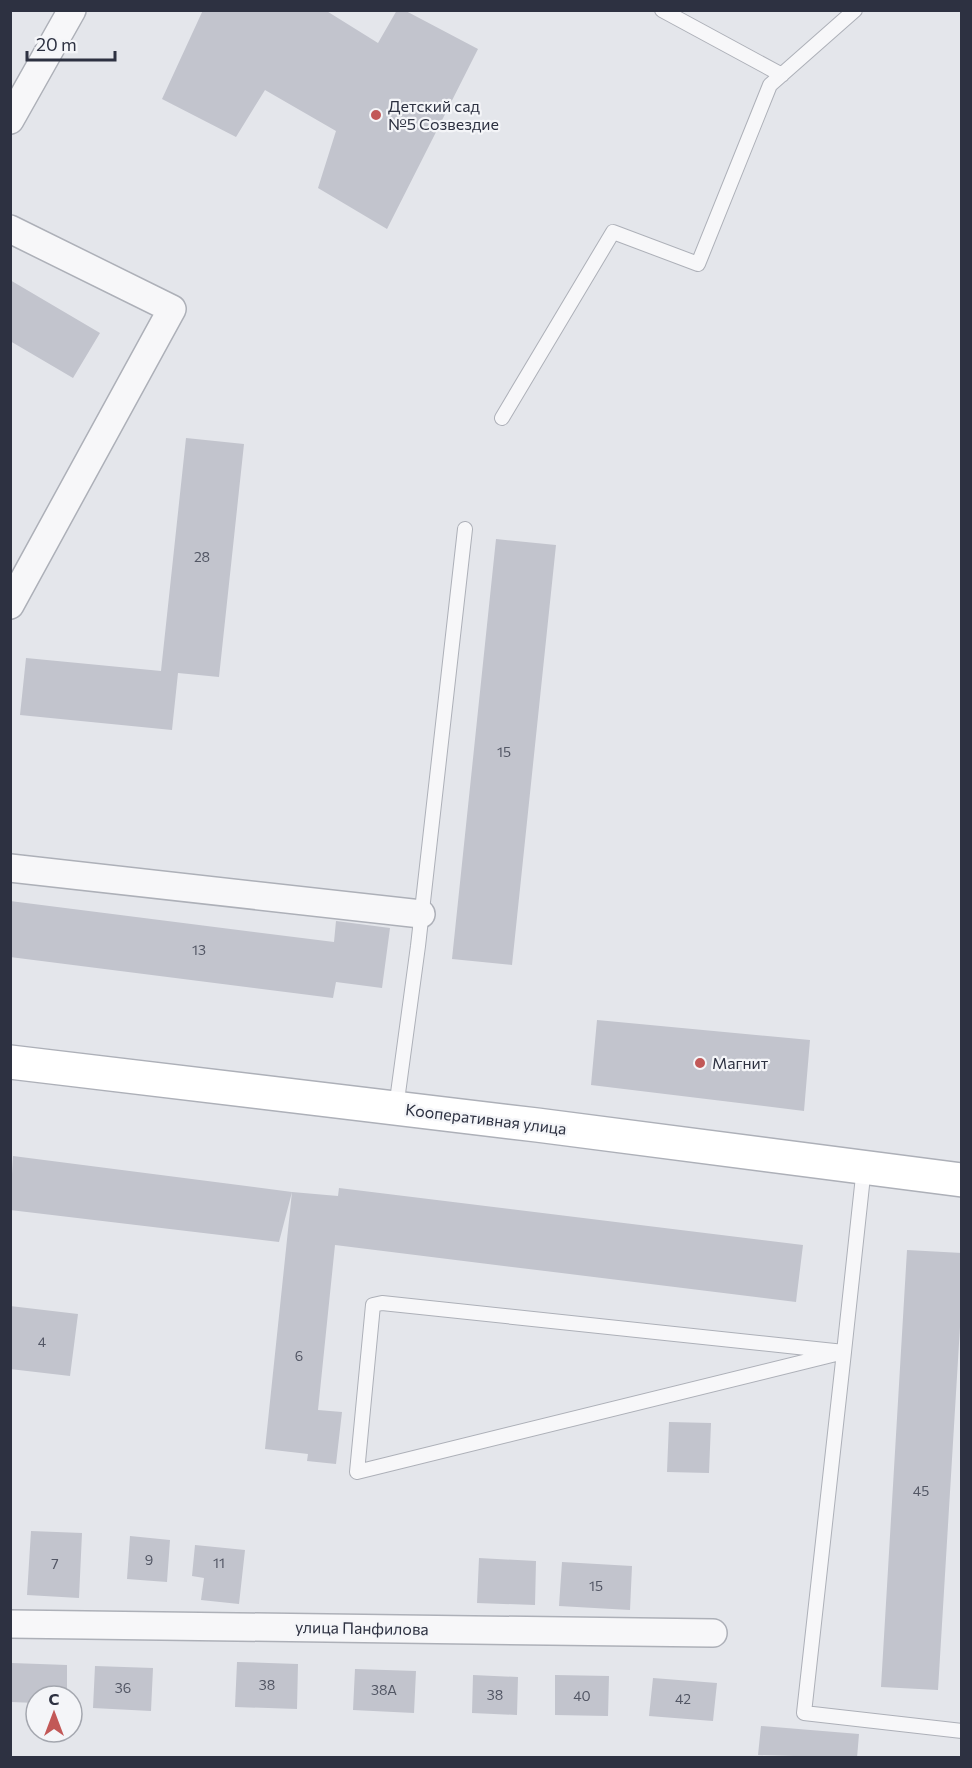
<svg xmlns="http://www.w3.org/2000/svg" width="972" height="1768" viewBox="0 0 972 1768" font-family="Commissioner,sans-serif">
<rect width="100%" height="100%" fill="#e4e6eb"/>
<!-- building -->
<path fill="#c2c4cd" d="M203,10H325L378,43L397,10H404L478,49L387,229L318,188L336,131L265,90L236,137L162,99Z
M10,280L100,333L73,378L10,341Z
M186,438L244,444L219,677L178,673L172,730L20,715L26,658L161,671Z
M496,539L556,545L512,965L452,959Z
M10,901L334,942L336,921L390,928L382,988L336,982L333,998L10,957Z
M597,1020L810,1040L804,1111L591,1085Z
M13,1156L292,1192L279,1242L10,1210Z
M339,1188L803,1245L796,1302L335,1245L318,1410L342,1412L336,1464L307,1461L308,1454L265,1449L292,1192L338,1196Z
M907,1250L962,1253V1294L938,1690L881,1687Z
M10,1306L78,1314L70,1376L10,1369Z
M669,1422L711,1423L709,1473L667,1472Z
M31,1531L82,1533L79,1598L27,1595Z
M130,1536L170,1540L167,1582L127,1579Z
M195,1545L245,1550L239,1604L201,1600L204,1578L192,1576Z
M479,1558L536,1561L535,1605L477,1603Z
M562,1562L632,1566L630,1610L559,1606Z
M237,1662L298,1664L297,1709L235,1707Z
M12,1663L67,1665V1696H36V1703L11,1702Z
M95,1666L153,1668L151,1711L93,1708Z
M355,1669L416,1671L414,1713L353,1710Z
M473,1675L518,1677L517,1715L472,1713Z
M555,1675L609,1676L608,1716L555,1715Z
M653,1678L717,1683L713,1721L649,1716Z
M761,1726L859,1734L857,1758L758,1755Z"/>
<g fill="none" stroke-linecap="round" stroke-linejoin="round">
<defs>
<path id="lane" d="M662,10L782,75
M502,418L613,232L698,264L770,85L855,10
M396,1108L418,946L465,529
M864,1167L844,1352L382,1303L373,1305L357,1472L844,1352L804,1713L962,1731"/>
<path id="street" d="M10,120L72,10
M10,229L172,309L10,605
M10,868L421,914
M10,1624L713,1633"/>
<path id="secondary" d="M10,1062L537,1125L962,1180"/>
</defs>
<!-- lane casing -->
<use href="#lane" stroke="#adb0b8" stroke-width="16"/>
<!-- street casing -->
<use href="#street" stroke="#adb0b8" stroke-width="30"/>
<!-- secondary casing -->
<use href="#secondary" stroke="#adb0b8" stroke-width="36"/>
<!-- lane -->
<use href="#lane" stroke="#f7f7f9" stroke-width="14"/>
<!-- street -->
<use href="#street" stroke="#f7f7f9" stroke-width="27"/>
<!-- secondary -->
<use href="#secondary" stroke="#fff" stroke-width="33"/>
</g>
<!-- markers -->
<g fill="#c25857" stroke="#f4f5f8" stroke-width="2">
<circle cx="376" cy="115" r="6"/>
<circle cx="700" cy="1063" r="6"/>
</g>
<g text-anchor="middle" stroke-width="4.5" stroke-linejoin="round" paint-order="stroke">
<!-- number labels -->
<g font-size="14" fill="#525664">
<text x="202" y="562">28</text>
<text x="504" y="757">15</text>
<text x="199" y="955">13</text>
<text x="42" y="1347">4</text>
<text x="299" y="1361">6</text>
<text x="921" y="1496">45</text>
<text x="149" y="1565">9</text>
<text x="219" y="1568">11</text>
<text x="55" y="1569">7</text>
<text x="596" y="1591">15</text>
<text x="267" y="1690">38</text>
<text x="123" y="1693">36</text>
<text x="384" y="1695">38А</text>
<text x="495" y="1700">38</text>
<text x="582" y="1701">40</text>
<text x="683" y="1704">42</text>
</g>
<!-- poi labels -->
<g font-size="16" fill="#2d3141" stroke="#f4f5f8" text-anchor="start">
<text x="388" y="112">Детский сад<tspan x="388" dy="18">№5 Созвездие</tspan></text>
<text x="712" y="1069">Магнит</text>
</g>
<!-- street labels -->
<g font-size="16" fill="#2d3141" stroke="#f4f5f8">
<text transform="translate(486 1119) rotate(7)" y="6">Кооперативная улица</text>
<text transform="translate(362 1628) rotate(1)" y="6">улица Панфилова</text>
</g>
</g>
<!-- border -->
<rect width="972" height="1768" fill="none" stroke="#2d3141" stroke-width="24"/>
<!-- north arrow -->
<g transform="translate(54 1714)"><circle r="28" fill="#f4f5f8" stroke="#a4a7af" stroke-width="1.5"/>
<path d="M0-4.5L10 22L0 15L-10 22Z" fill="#c25857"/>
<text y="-9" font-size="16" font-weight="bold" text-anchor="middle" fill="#2d3141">С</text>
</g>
<!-- scale -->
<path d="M27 51v9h88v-9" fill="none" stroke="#2d3141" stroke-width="3"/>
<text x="36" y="51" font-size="18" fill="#2d3141" stroke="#f4f5f8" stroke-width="4.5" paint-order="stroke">20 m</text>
</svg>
